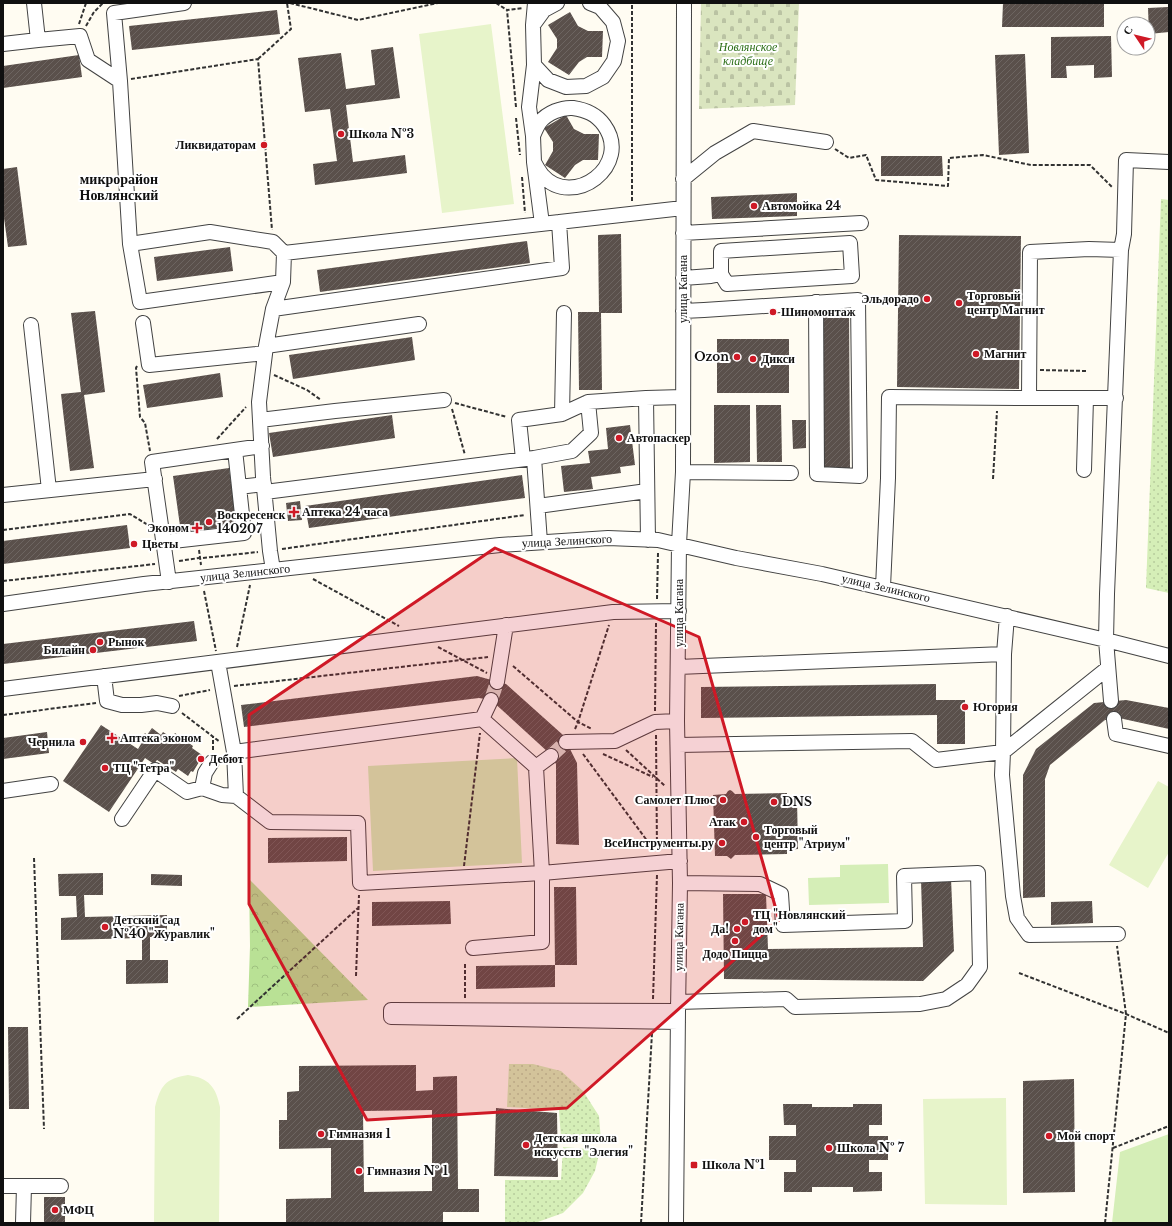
<svg xmlns="http://www.w3.org/2000/svg" width="1172" height="1226" viewBox="0 0 1172 1226" font-family="'Libre Baskerville',serif">
<defs>
<pattern id="grass-dots" width="8" height="8" patternUnits="userSpaceOnUse"><rect width="8" height="8" fill="#d5eeb7"/><path d="M2 2h.1M6 6h.1" fill="none" stroke="#b6cb9c" stroke-width="1.8" stroke-linecap="round"/></pattern>
<pattern id="forest-crowns" width="20" height="18" patternUnits="userSpaceOnUse"><rect width="20" height="18" fill="#b9e195"/><path d="M2 6a3 3 0 1 1 6 0M12 15a3 3 0 1 1 6 0" fill="none" stroke="#9ec07f"/></pattern>
<pattern id="cemetery-stones" width="16" height="16" patternUnits="userSpaceOnUse"><rect width="16" height="16" fill="#dae5bf"/><path d="M2 7V4a2 2 0 0 1 4 0v3zM10 15v-3a2 2 0 0 1 4 0v3z" fill="#bac3a3"/></pattern>
<pattern id="building-hatch" width="6" height="6" patternUnits="userSpaceOnUse"><rect width="6" height="6" fill="#5a504b"/><path d="M-1 1l2-2M0 6l6-6M5 7l2-2" fill="none" stroke="#6d6561"/></pattern>
</defs>
<rect width="100%" height="100%" fill="#fffcf2"/>
<!-- grass -->
<path fill="url(#grass-dots)" d="M1161,199L1169,200V593L1146,588Z
M509,1064H533L561,1071L583,1091L599,1116L601,1141L561,1138L559,1110L507,1107Z
M563,1147L600,1150L595,1171L583,1193L563,1213L535,1223H505V1180H561Z"/>
<!-- forest -->
<path fill="url(#forest-crowns)" d="M249,879L368,1000L248,1007L250,946Z"/>
<!-- cemetery -->
<path fill="url(#cemetery-stones)" d="M701,3H799L795,105L699,109Z"/>
<!-- park -->
<path fill="#d5eeb7" d="M517,758L522,863L373,871L368,766Z
M888,864L889,903L809,905L808,878L840,877V865Z
M1169,1134V1223H1112L1120,1152Z"/>
<!-- pitch -->
<path fill="#e7f4ca" d="M491,24L514,204L442,213L419,34Z
M1158,781L1169,787V852L1148,888L1109,865Z
M188,1075C209,1078 216,1087 220,1107L219,1223H154L155,1107C161,1085 165,1079 188,1075Z
M1006,1098L1007,1205L925,1204L923,1099Z"/>
<!-- building -->
<path fill="url(#building-hatch)" fill-rule="evenodd" d="M1003,3H1104V27H1002Z
M1168,7L1169,32L1149,34L1148,8Z
M277,10L280,34L132,50L129,26Z
M570,12L578,26L588,31H603L602,57H587L579,62L569,75L548,62L557,48V39L548,25Z
M1111,36L1112,77L1094,78V65L1066,66L1067,78H1051V37Z
M393,47L400,98L346,105L353,162L405,155L407,173L315,185L313,164L337,161L330,109L305,112L298,58L341,53L346,89L375,85L371,50Z
M1025,54L1029,153L999,155L995,55Z
M79,55L82,77L3,88V66Z
M566,115L574,129L584,134H599L598,160H583L575,165L565,178L545,165L553,151V142L544,128Z
M881,156H942L943,176H881Z
M17,167L27,245L8,247L4,218L3,219V169Z
M797,193V216L712,219L711,197Z
M621,234L622,313H601L602,390H579L578,312H599L598,235Z
M899,235L1021,236L1019,389L897,387Z
M527,241L530,263L320,292L317,270Z
M230,247L233,271L157,281L154,257Z
M822,305H849L850,470H823Z
M95,311L105,392L84,395L94,468L70,471L61,394L81,392L71,313Z
M412,337L415,360L293,379L289,355Z
M717,339H789V393H717Z
M220,373L223,397L147,408L143,385Z
M714,405H750V462L714,463Z
M756,405H781L782,462H757Z
M392,415L395,438L273,457L269,433Z
M792,420H806V448L793,449Z
M630,425L635,465L620,467L621,473L591,477L593,489L564,492L561,466L590,463L588,451L608,449L606,428Z
M229,468L237,525L181,533L173,476Z
M522,475L525,498L309,528L305,506Z
M300,501L302,520L288,521L286,503Z
M127,525L130,548L3,564V541Z
M194,621L197,641L3,664V644Z
M477,676L506,684L563,735L577,763L579,845L556,844V764L549,753L491,700L479,698L244,727L241,705Z
M936,684V700H965V744H937V715L701,718V687Z
M1126,700L1169,708V729L1119,718L1105,720L1050,765L1045,779V897L1023,898V775L1036,749L1094,703Z
M101,725L138,749L141,744L139,742L145,733L147,735L152,728L161,735L163,732L172,738L175,733L193,746L192,748L202,755L197,761L199,762L193,772L191,771L188,776L178,769L176,772L157,760L154,764L145,758L109,812L63,781Z
M47,732L49,753L3,759V738Z
M730,790L732,791L735,794L787,793V799H797L798,849L787,850V854L735,855L731,859L727,856H715L713,795L726,794L728,791Z
M347,837V861L268,863V838Z
M103,873V895H84L85,917L167,915V937H150V960H168V983L126,984V960H142V938L61,940V918L77,917L76,896H59L58,874Z
M151,874L182,875V886L151,885Z
M951,878L954,951L923,981L724,979L723,894H766L768,949L923,947L921,880Z
M554,887H576L577,965H555Z
M450,901L451,924L372,926V902Z
M1092,901L1093,923L1051,925V902Z
M555,965V987L476,989V966Z
M8,1027H28L29,1109H9Z
M416,1065V1091L433,1090V1077L457,1076L458,1189H479V1212H443V1223H416V1222L286,1223V1199L331,1198V1148L279,1149V1120H287V1092L299,1091V1066ZM432,1110V1191L364,1192L363,1111Z
M1074,1079L1075,1192L1023,1193V1081Z
M783,1104H812V1107H853V1104H882V1125H869V1136H888V1160H869V1172H882V1191L853,1192V1187H812V1192H784V1172H796V1160H769V1136H796V1125H784Z
M496,1108L557,1113L558,1177L494,1176Z
M44,1197H65V1223H44Z"/>
<g fill="none" stroke-linecap="round" stroke-linejoin="round">
<!-- minor-tunnel -->
<path stroke="#dbd9d0" stroke-width="14" stroke-dasharray="14 7" stroke-linecap="butt" d="M491,700L497,682
M551,756L566,742"/>
<defs>
<path id="minor" d="M34,3L38,40L80,36L88,60L120,81
M184,3L114,13L120,81L130,244L210,232L273,242L284,253L283,282L273,309L266,346L259,402L263,477L270,551L273,570
M535,3L533,25L534,65L529,107L533,136L534,162L542,224
M533,25L544,10L557,3
M3,44L38,40
M534,65L548,80L566,87L586,86L603,77L614,61L618,41L613,22L600,7L590,3
M533,136C535,131 537,126 540,122C547,113 562,107 573,108C586,110 596,114 604,125C633,165 573,210 542,175C539,171 536,166 534,162
M683,179L715,153L753,131L826,142
M683,233L861,223
M130,244L140,302L283,282
M284,253L683,208
M683,278L711,276L721,274V251L850,243L852,276L727,284L721,274
M273,309L562,268L559,222
M683,311L704,310L858,300L860,476L817,474L816,302
M143,323L149,365L265,353
M31,325L49,490
M266,346L419,324
M646,398L648,540
M1029,398H1116
M562,414L564,313
M260,420L335,411L444,400
M534,458L572,451L591,433L588,402
M523,459L519,420L562,414L588,402L646,398L683,397
M1084,470L1086,398
M683,472L791,473
M239,487L264,484
M265,492L534,458L540,542
M3,495L155,479
M538,506L647,491
M164,542L244,533L235,450
M169,582L152,462L262,446
M883,587L888,478L889,397L1029,398L1030,252L1089,249L1121,250
M3,604L144,584L500,545L608,538L658,540L736,558L822,574L1106,640L1169,656
M218,662L234,752
M678,667L1004,654
M1108,668L1003,752L1002,775L1013,896L1017,918L1029,935L1118,934
M104,676L107,701L122,705H141L157,703L172,706
M497,682L506,625
M3,689L613,612L679,611
M1111,701L1106,640L1107,594L1121,250L1124,234L1126,160L1169,162
M482,719L491,700
M1114,719L1116,734L1169,746
M566,742L615,741L655,722L677,721
M678,745L912,741L936,760L1003,752L1004,654L1007,616
M536,767L551,756
M202,788L205,773L212,762
M3,791L51,784
M236,796L234,752L482,719L536,767L542,873L680,861
M122,819L155,770L187,792L202,788L222,795L236,796L270,822L358,823L360,883L542,873V942L473,948
M678,1002L786,999L795,1007L920,1004L946,999L967,985L980,967L978,873L904,876L905,921L783,925L781,894L760,884L680,883
M678,1011L391,1010V1017L678,1022
M3,1186H24L23,1223
M24,1186H61
M676,1223L678,1011L680,883L677,721L679,544L683,472L684,3"/>
</defs>
<!-- minor casing -->
<use href="#minor" stroke="#434343" stroke-width="16"/>
<!-- path -->
<path stroke="#323232" stroke-width="2" stroke-dasharray="4 2" stroke-linecap="butt" d="M290,3L358,20L438,3
M496,3L507,10
M79,24L86,3
M86,26L94,12L103,3
M258,59L291,29L287,3
M131,79L258,59L272,230
M516,107L507,10L523,8
M516,118L520,155
M835,149L849,158L866,155L876,180L948,186L949,158L983,155L1031,165H1090L1112,187
M522,177L525,213
M632,201V3
M137,366L136,368L140,417L145,423L150,451
M1040,370L1086,371
M274,375L307,390L321,400
M455,403L507,417
M452,409L465,455
M217,439L246,407
M993,479L997,411
M3,530L130,514L148,525
M282,549L525,515
M199,550L201,565
M203,558L258,552
M179,561L199,558
M313,579L399,626
M3,581L155,564
M204,591L216,651
M657,599L658,553
M237,647L250,585
M438,647L487,673
M513,666L578,722L592,729
M234,686L488,657
M179,696L210,690
M655,711L656,623
M182,713L220,742
M3,715L96,703
M575,729L578,722L609,625
M656,735L657,851
M213,750V737
M626,750L665,786
M583,754L654,850
M603,754L653,777
M34,858L44,1129
M464,866L480,733
M1019,973L1126,1014L1169,1033
M356,976L359,895
M465,998V963
M653,999L657,875
M237,1019L358,908
M1113,1148L1169,1126
M641,1223L652,1033
M1105,1223L1126,1014L1117,946"/>
<!-- minor -->
<use href="#minor" stroke="#fff" stroke-width="14"/>
</g>
<!-- marked area -->
<path fill="#cf1926" fill-opacity="0.2" stroke="#cf1926" stroke-width="3" stroke-linejoin="round" d="M495,548L699,637L779,920L567,1108L367,1120L249,904V715Z"/>
<!-- markers -->
<g fill="#cf1926" stroke="#fff" stroke-width="1.5">
<circle cx="341" cy="134" r="4"/>
<circle cx="264" cy="145" r="4"/>
<circle cx="754" cy="206" r="4"/>
<circle cx="927" cy="299" r="4"/>
<circle cx="959" cy="303" r="4"/>
<circle cx="773" cy="312" r="4"/>
<circle cx="976" cy="354" r="4"/>
<circle cx="737" cy="357" r="4"/>
<circle cx="753" cy="359" r="4"/>
<circle cx="619" cy="438" r="4"/>
<path d="M292 506h4v4h4v4h-4v4h-4v-4h-4v-4h4z"/>
<circle cx="209" cy="522" r="4"/>
<path d="M195 522h4v4h4v4h-4v4h-4v-4h-4v-4h4z"/>
<circle cx="134" cy="544" r="4"/>
<circle cx="100" cy="642" r="4"/>
<circle cx="93" cy="650" r="4"/>
<circle cx="965" cy="707" r="4"/>
<path d="M110 732h4v4h4v4h-4v4h-4v-4h-4v-4h4z"/>
<circle cx="83" cy="742" r="4"/>
<circle cx="201" cy="759" r="4"/>
<circle cx="105" cy="768" r="4"/>
<circle cx="723" cy="800" r="4"/>
<circle cx="774" cy="802" r="4"/>
<circle cx="744" cy="822" r="4"/>
<circle cx="756" cy="837" r="4"/>
<circle cx="722" cy="843" r="4"/>
<circle cx="745" cy="922" r="4"/>
<circle cx="105" cy="927" r="4"/>
<circle cx="737" cy="929" r="4"/>
<circle cx="735" cy="941" r="4"/>
<circle cx="321" cy="1134" r="4"/>
<circle cx="1049" cy="1136" r="4"/>
<circle cx="526" cy="1145" r="4"/>
<circle cx="829" cy="1148" r="4"/>
<rect x="690" y="1161" width="8" height="8" rx="2"/>
<circle cx="359" cy="1171" r="4"/>
<circle cx="55" cy="1210" r="4"/>
</g>
<g text-anchor="middle" stroke-width="4" stroke-linejoin="round" paint-order="stroke">
<!-- park labels -->
<g font-size="12" font-style="italic" fill="#2c6f18" stroke="#fff">
<text x="748" y="51">Новлянское<tspan x="748" dy="14">кладбище</tspan></text>
</g>
<!-- poi labels -->
<g font-size="12" font-weight="bold" fill="#101010" stroke="#fff" text-anchor="start">
<text x="349" y="138">Школа №3</text>
<text x="256" y="149" text-anchor="end">Ликвидаторам</text>
<text x="762" y="210">Автомойка 24</text>
<text x="967" y="300">Торговый<tspan x="967" dy="14">центр Магнит</tspan></text>
<text x="919" y="303" text-anchor="end">Эльдорадо</text>
<text x="781" y="316">Шиномонтаж</text>
<text x="984" y="358">Магнит</text>
<text x="729" y="361" text-anchor="end">Ozon</text>
<text x="761" y="363">Дикси</text>
<text x="627" y="442">Автопаскер</text>
<text x="302" y="516">Аптека 24 часа</text>
<text x="217" y="519">Воскресенск<tspan x="217" dy="14">140207</tspan></text>
<text x="189" y="532" text-anchor="end">Эконом</text>
<text x="142" y="548">Цветы</text>
<text x="108" y="646">Рынок</text>
<text x="85" y="654" text-anchor="end">Билайн</text>
<text x="973" y="711">Югория</text>
<text x="120" y="742">Аптека эконом</text>
<text x="75" y="746" text-anchor="end">Чернила</text>
<text x="209" y="763">Дебют</text>
<text x="113" y="772">ТЦ "Тетра"</text>
<text x="715" y="804" text-anchor="end">Самолет Плюс</text>
<text x="782" y="806">DNS</text>
<text x="736" y="826" text-anchor="end">Атак</text>
<text x="764" y="834">Торговый<tspan x="764" dy="14">центр "Атриум"</tspan></text>
<text x="714" y="847" text-anchor="end">ВсеИнструменты.ру</text>
<text x="753" y="919">ТЦ "Новлянский<tspan x="753" dy="14">дом"</tspan></text>
<text x="113" y="924">Детский сад<tspan x="113" dy="14">№40 "Журавлик"</tspan></text>
<text x="729" y="933" text-anchor="end">Да!</text>
<text x="735" y="958" text-anchor="middle">Додо Пицца</text>
<text x="329" y="1138">Гимназия 1</text>
<text x="1057" y="1140">Мой спорт</text>
<text x="534" y="1142">Детская школа<tspan x="534" dy="14">искусств "Элегия"</tspan></text>
<text x="837" y="1152">Школа № 7</text>
<text x="702" y="1169">Школа №1</text>
<text x="367" y="1175">Гимназия № 1</text>
<text x="63" y="1214">МФЦ</text>
</g>
<!-- street labels -->
<g font-size="12" fill="#101010" stroke="#fff">
<text transform="translate(683 289) rotate(-90)" y="4">улица Кагана</text>
<text transform="translate(567 541) rotate(-3)" y="4">улица Зелинского</text>
<text transform="translate(245 573) rotate(-6)" y="4">улица Зелинского</text>
<text transform="translate(886 588) rotate(13)" y="4">улица Зелинского</text>
<text transform="translate(679 613) rotate(-90)" y="4">улица Кагана</text>
<text transform="translate(679 937) rotate(-89)" y="4">улица Кагана</text>
</g>
<!-- quarter labels -->
<g font-size="14" font-weight="bold" fill="#101010" stroke="#fff">
<text x="119" y="184">микрорайон<tspan x="119" dy="16">Новлянский</tspan></text>
</g>
</g>
<!-- border -->
<rect width="1172" height="1226" fill="none" stroke="#101010" stroke-width="8"/>
<!-- north arrow -->
<g transform="translate(1136 36) rotate(305)"><circle r="19" fill="#ffffff" stroke="#9f9f9f"/>
<path d="M0-3L7 15L0 10L-7 15Z" fill="#cf1926"/>
<text y="-6" font-size="11" font-weight="bold" text-anchor="middle" fill="#101010">С</text>
</g>
</svg>
